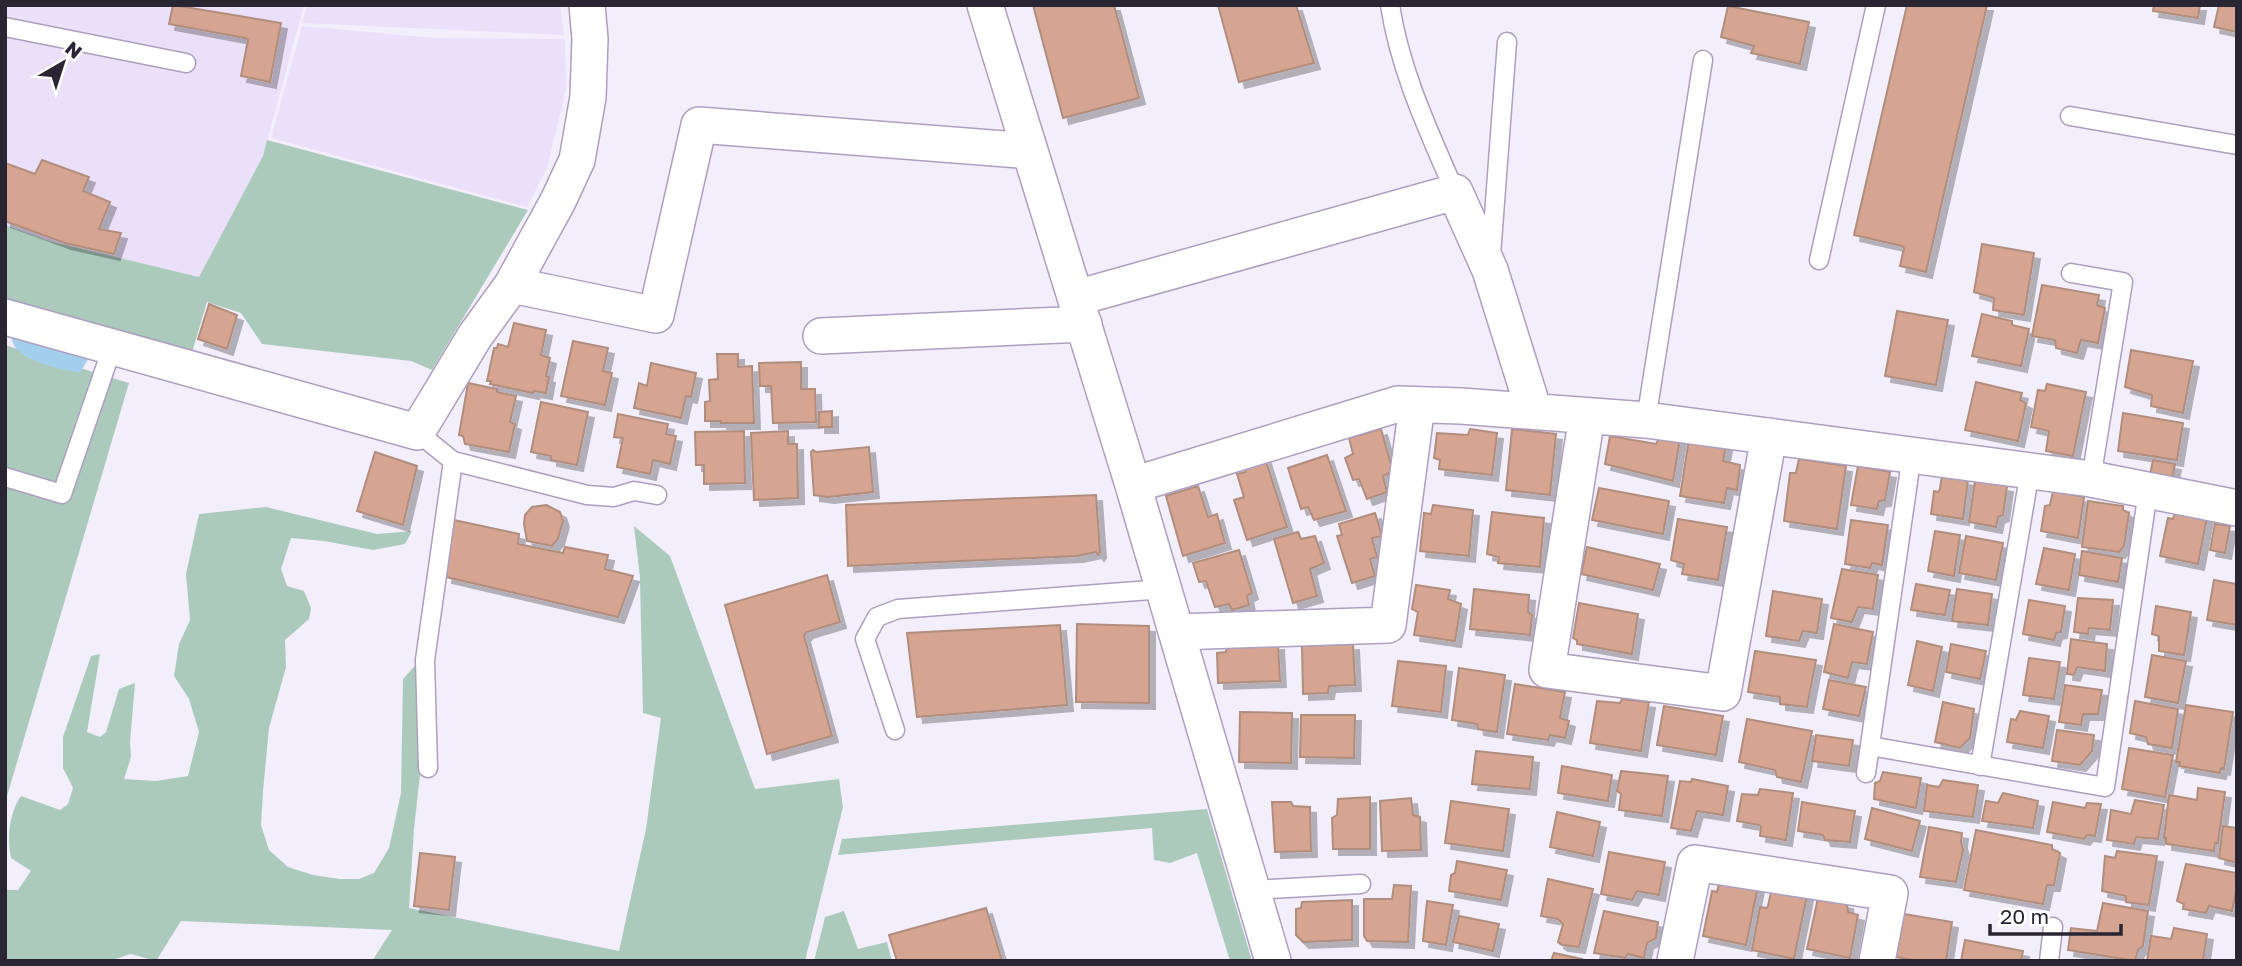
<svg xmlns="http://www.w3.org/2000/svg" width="2242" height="966" viewBox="0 0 2242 966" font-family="'Golos Text',sans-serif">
<defs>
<filter id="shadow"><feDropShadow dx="6" dy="6" stdDeviation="0" flood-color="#0004"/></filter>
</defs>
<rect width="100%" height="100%" fill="#f3eefc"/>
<!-- built -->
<path fill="#eae0f9" d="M5,5H304L263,156L199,277L49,241L5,225Z
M307,5H560L564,35L302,23Z
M302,26L434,38L565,39L566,89L547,168L527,207L271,138Z"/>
<!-- green -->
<path fill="#accabc" d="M267,140L528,210L432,370L411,361L262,344L241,313L207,302L190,359L5,307V225L49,241L199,277L263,156Z
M5,345L129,383L5,803Z
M266,507L377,534L412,531L405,544L373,550L324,541L291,538L281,569L287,586L304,591L311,608L309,619L285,640L286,667L269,728L263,791L261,825L269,850L288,867L313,875L340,879H359L374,873L389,848L401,793L403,679L419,661L422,757L414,829L409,908L619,951L646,829L661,718L643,713L640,578L634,526L670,556L755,789L839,779L843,807L805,961H372L392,930L181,921L156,961L131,954L109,961H5V890H18L31,871L11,858C7,838 9,813 21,796L60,810L68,804L73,788L63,768V737L91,656L100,654L87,732L100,737L106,732L119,689L135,683L130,742L131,757L124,779L156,781L188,776L199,732L189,699L174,676L179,644L190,620L186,574L199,514Z
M1207,809L1252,961H1230L1197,853L1170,863L1154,860L1152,828L838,855L842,839Z
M844,911L858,949L887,942L892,961H814L825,917Z"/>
<!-- water -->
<path fill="#a3cfed" d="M11,331L88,348V359L80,373C61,369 21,362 13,343C11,339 11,335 11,331Z"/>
<!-- building -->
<path fill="#d5a591" stroke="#b18d7e" stroke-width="2" filter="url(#shadow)" d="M173,5L281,23L270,82L241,76L248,40L245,38L169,24Z
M1033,5H1114L1139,98L1063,118Z
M1218,5H1296L1314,63L1239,82Z
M1907,5H1987L1926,272L1900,266L1904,248L1902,246L1854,235Z
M2154,5H2200L2198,18L2153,11Z
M2219,5H2237V32L2214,27Z
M1728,6L1809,22L1800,64L1751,53L1754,46L1721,37Z
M42,160L89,177L83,191L110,202L99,229L121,233L114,254L65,243L5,221V163L35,174Z
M1982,244L2034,253L2024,315L1993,310L1994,298L1974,292Z
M2042,285L2099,295L2097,305L2105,308L2098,343L2081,340L2077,353L2056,348L2055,340L2032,336Z
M209,304L237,315L227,349L198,339Z
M1897,311L1948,320L1936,385L1885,376Z
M1982,314L2012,321V325L2029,329L2021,366L1972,356Z
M514,323L546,330L541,355L550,358L546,376L549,377L546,393L534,391L533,393L490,384L491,381H487L494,348H497L498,344L508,347Z
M573,341L608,348L603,371L612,373L605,405L561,396Z
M2131,350L2193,361L2183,413L2151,406L2152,395L2125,387Z
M717,354H738V367L752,366L754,423H721V421H705V402L710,401L709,380L718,379Z
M801,362V389H815L816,422L773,423L771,386H760L759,363Z
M651,363L696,373L691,397L686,396L681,418L634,408L639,383L647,386Z
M1976,382L2022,393L2020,400L2026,403L2018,441L1965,430Z
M468,383L497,389V392L516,396L510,422L515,424L509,452L465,444L463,436L459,435Z
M2047,384L2086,392L2073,456L2046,451L2049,431L2031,427L2038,390L2045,391Z
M541,402L588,412L577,465L551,460V456L531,452Z
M832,411V427H819V412Z
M2123,413L2183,423L2177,460L2118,451Z
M618,414L668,424L666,434L676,436L670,464L653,460L650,474L617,467L623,438L614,437Z
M1381,429L1393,471L1383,476L1387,492L1367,499L1359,479L1353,480L1345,458L1353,454L1349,438Z
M1470,429L1497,433L1492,475L1439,469L1440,460L1434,458L1437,433L1468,435Z
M1512,429L1556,434L1550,495L1506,490Z
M744,431L745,483L704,484V465H696L695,432Z
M788,431V444H797L798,498L754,500L751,433Z
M1610,436L1656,444L1660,437L1680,439L1673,481L1605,464Z
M1689,439L1726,445L1723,461L1740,465L1737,490L1727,488L1724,503L1680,496Z
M869,447L873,492L828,497L814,495L811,452L813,450L816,452Z
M375,452L417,466L403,525L357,511Z
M1327,455L1346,511L1314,520L1308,507L1301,509L1288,468Z
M1265,458L1287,527L1247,540L1234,500L1244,497L1237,474L1246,472L1243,464Z
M1799,459L1846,466L1837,529L1784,521L1790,473H1796Z
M2153,460L2175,464L2172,479L2150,475Z
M1858,466L1890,472L1885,500L1879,501L1877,509L1851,505Z
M1942,475L1968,480L1963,519L1931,514L1934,491L1938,492L1940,489Z
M1975,481L2007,486L2003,515L1998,517L1996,527L1969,522Z
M1198,486L1208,517L1217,514L1225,543L1183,556L1166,496Z
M1599,488L1669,501L1663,534L1592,520Z
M2053,491L2084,497L2078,538L2041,531L2045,506L2050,505Z
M1096,495L1100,552L1098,555L1096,552L1077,556L848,566L846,505Z
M2088,501L2123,506V510L2129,513L2124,546L2119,552L2082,547Z
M546,505L560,512L563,521L558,539L552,546L527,541L524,524L525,515L532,507Z
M1433,505L1473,510L1469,556L1420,551L1424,513L1431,514Z
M2176,510L2207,517L2198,564L2160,556L2168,518L2173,519Z
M1492,512L1544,518L1540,567L1498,563L1499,557L1487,554Z
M1375,513L1382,536L1372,538L1377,557L1370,559L1375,576L1352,583L1337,536L1342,535L1339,524Z
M1678,519L1727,527L1718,580L1682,574L1684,564L1671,560Z
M454,520L519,534L518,544L563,553L565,547L608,555L605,569L633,576L618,617L446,577Z
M1851,520L1888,525L1882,565L1872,563L1870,568L1845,564Z
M2215,524L2230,526L2225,553L2210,550Z
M1935,531L1960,535L1954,576L1928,571Z
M1298,532L1301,539L1315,536L1324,563L1310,569L1317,596L1293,603L1274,539Z
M1966,536L2003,543L1996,580L1959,573Z
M1587,547L1660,564L1653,590L1581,574Z
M2044,548L2075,554L2069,590L2036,584Z
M1239,550L1252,593L1247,596L1249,605L1232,610L1229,604L1215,607L1206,581L1199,582L1193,563Z
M2082,551L2122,558L2118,582L2079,575Z
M1842,569L1878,575L1873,609L1858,607L1852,622L1831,618Z
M827,575L840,622L807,632L804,636L832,736L767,754L725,605Z
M2214,580L2237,584V625L2207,620Z
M1916,584L1950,590L1945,615L1911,610Z
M1416,585L1450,590L1448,599L1461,604L1455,641L1414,635L1418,612L1412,609Z
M1474,589L1529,595L1528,612L1532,615L1530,635L1470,629Z
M1957,589L1992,594L1988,625L1952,621Z
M1773,591L1822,599L1817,633L1803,631L1799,641L1766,636Z
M2078,598L2113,600L2110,630L2089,628L2088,634L2074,632Z
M2029,600L2065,606L2061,632L2056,633L2054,640L2023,634Z
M1579,603L1638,614L1632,654L1577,644V640L1573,638Z
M2156,606L2191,612L2184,655L2159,651V636L2152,634Z
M1077,624L1149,626V703L1076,702Z
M1834,624L1873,632L1867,664L1852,662L1848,678L1824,672Z
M1060,625L1067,705L917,717L907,633Z
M2071,639L2107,644L2105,671L2077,667L2074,675L2067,674Z
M1917,641L1942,647L1933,691L1908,685Z
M1278,644L1280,681L1218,683L1217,653L1226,652L1227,645Z
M1353,644L1355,685L1329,686L1328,693L1303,694L1302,646Z
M1951,644L1986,651L1980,679L1946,672Z
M1755,651L1816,660L1807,707L1780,704V697L1748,692Z
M2152,655L2186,661L2178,703L2145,697Z
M2029,658L2060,662L2054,699L2023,695Z
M1398,661L1446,666L1441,712L1392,706Z
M1459,668L1505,675L1497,732L1478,729L1477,724L1452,720Z
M1829,680L1866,687L1859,716L1823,709Z
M1515,684L1565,692L1560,718L1569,721L1565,738L1550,735L1548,740L1507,734Z
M2065,685L2102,690L2098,714H2083L2081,725L2059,722Z
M1622,699L1649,702L1641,751L1590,743L1597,701L1620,703Z
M2135,701L2178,709L2172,748L2148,744L2146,737L2130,733Z
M1943,702L1974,709L1970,738L1960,748L1935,742Z
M2186,705L2233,712L2224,769L2221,768L2220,773L2179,766L2180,762H2176Z
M1664,706L1723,716L1716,755L1657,745Z
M2020,711L2049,716L2043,748L2007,742L2011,719L2016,720Z
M1240,712L1292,713L1291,763L1239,762Z
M1301,715H1355L1354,758L1300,757Z
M1747,719L1812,731L1801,782L1777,777L1775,770L1739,762Z
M2057,730L2094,735L2092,751L2080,765L2052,761Z
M1816,735L1853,740L1849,766L1812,761Z
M2129,748L2173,755L2165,797L2122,789Z
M1476,751L1533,757L1530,789L1472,784Z
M1562,766L1612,775L1608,801L1558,793Z
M1621,771L1668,776L1662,816L1619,810L1621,794L1617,791Z
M1883,772L1921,778L1916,808L1874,799L1875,783L1880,781Z
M1692,779L1728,786L1723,815L1697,811L1691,831L1671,828L1680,781L1691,782Z
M1943,780L1978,785L1973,817L1924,811L1927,785L1939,787Z
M2198,788L2225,792L2218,843H2215L2214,851L2166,844V838H2164L2169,795L2197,800Z
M1760,789L1793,793L1786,840L1760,836L1761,826L1759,825L1737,821L1742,794L1758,795Z
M2003,793L2038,801L2033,828L1982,821L1986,801L1998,803Z
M1370,797V849H1333L1332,818L1337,815L1338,799Z
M1411,798L1413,815L1420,817L1421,850L1382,851L1380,801Z
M2135,800L2164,805L2158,839L2136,837L2134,844L2107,840L2111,810L2131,814Z
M1451,801L1509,809L1503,851L1445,843Z
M1272,802H1291L1293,806L1310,807L1311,851L1275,852Z
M1802,802L1855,811L1850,842L1825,840L1823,835L1798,831Z
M2053,802L2085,808L2087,803L2101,804L2095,836L2087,835L2084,839L2047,832Z
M1872,808L1920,821L1912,851L1865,839Z
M1557,812L1600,822L1593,856L1550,847Z
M2237,817V863L2219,858L2223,826L2236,828Z
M1929,827L1962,833L1961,842L1963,850L1956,882L1920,877Z
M1976,830L2052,845V849L2060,853L2054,885H2047L2043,904L1964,890Z
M2117,851L2157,856L2149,905L2126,902V896L2102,891L2105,856L2115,858Z
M1609,852L1665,862L1659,895L1637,891L1632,900L1601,894Z
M420,853L455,857L449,910L414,906Z
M1457,861L1507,870L1501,900L1449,891L1451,875L1455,873Z
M2186,864L2237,873V887L2232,911L2209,906L2206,913L2183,909L2184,904L2177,901Z
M1721,877L1758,886L1746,945L1703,936L1712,891L1717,892Z
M1548,879L1593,889L1579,947L1562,945L1558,942L1563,924L1558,919L1541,916Z
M1394,885L1411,886L1408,942L1367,941L1364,936V899H1392Z
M1772,888L1807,895L1794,959L1752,950L1760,907L1767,908L1768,906Z
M1818,898L1847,903L1848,912L1858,915L1850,958L1807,949Z
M1352,900V940L1303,942L1296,935V909L1301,908L1302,902Z
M1427,901L1453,905L1446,945L1423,941Z
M2103,903L2148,911L2143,946L2138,950L2135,961L2068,950L2071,928L2097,931Z
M986,908L1002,961H897L889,935Z
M1604,911L1658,922L1656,938L1647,943L1644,958L1628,954L1625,958L1594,953Z
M1904,914L1952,922L1946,961H1918L1896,957Z
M1459,916L1499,924L1493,951L1453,942Z
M2174,928L2207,934L2203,961H2147L2151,936L2171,939Z
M1965,940L2023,951L2021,961H1961Z
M1554,953L1582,959L1581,961H1551Z"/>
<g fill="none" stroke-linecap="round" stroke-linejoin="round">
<defs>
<path id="lane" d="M1390,5C1400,71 1429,132 1455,192
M5,27L186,63
M2070,116L2237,145
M1491,255L1507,42
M1819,260L1876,5
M2071,273L2123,282L2091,479
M1646,420L1703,60
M417,432L453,461L587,495L614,497L634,491L657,495
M5,477L62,494L112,348
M895,730L865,639L877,617L898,609L1164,589
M1870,746L2105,787L2148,491
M1980,766L2030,471
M428,768L425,660L453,461
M1866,773L1912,454
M1253,890L1361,884
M2049,961L2053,927"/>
<path id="street" d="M985,5L1133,485L1273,961
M512,285L656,315L699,125L1030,151
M1076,298L1455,192L1490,270L1534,411
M5,317L417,432L475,336L512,285L558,201L577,160L588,97L590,39L587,5
M821,336L1084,324
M1587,416L1547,670L1723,693L1769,436
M1133,485L1398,404L1461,406L1646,420L2091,479L2237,508
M1177,632L1388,625L1417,405
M1675,961L1695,863L1890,893L1877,961"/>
</defs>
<!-- lane casing -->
<use href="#lane" stroke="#ac9fbf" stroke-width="21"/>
<!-- street casing -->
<use href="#street" stroke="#ac9fbf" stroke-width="38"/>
<!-- lane -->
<use href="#lane" stroke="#fff" stroke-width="18"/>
<!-- street -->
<use href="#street" stroke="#fff" stroke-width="35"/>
</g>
<!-- border -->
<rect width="2242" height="966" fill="none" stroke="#2a2532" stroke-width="14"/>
<!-- north arrow -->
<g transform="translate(63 63) rotate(39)" stroke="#ffffff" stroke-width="5" paint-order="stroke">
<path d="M0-5L12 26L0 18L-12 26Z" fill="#2a2532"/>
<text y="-10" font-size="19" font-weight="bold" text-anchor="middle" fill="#2a2532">N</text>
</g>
<!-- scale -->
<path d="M1990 924v10h131v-10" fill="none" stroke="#2a2532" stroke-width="3.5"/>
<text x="2000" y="924" font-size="21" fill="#2a2532" stroke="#ffffff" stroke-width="5" paint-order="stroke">20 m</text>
</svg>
